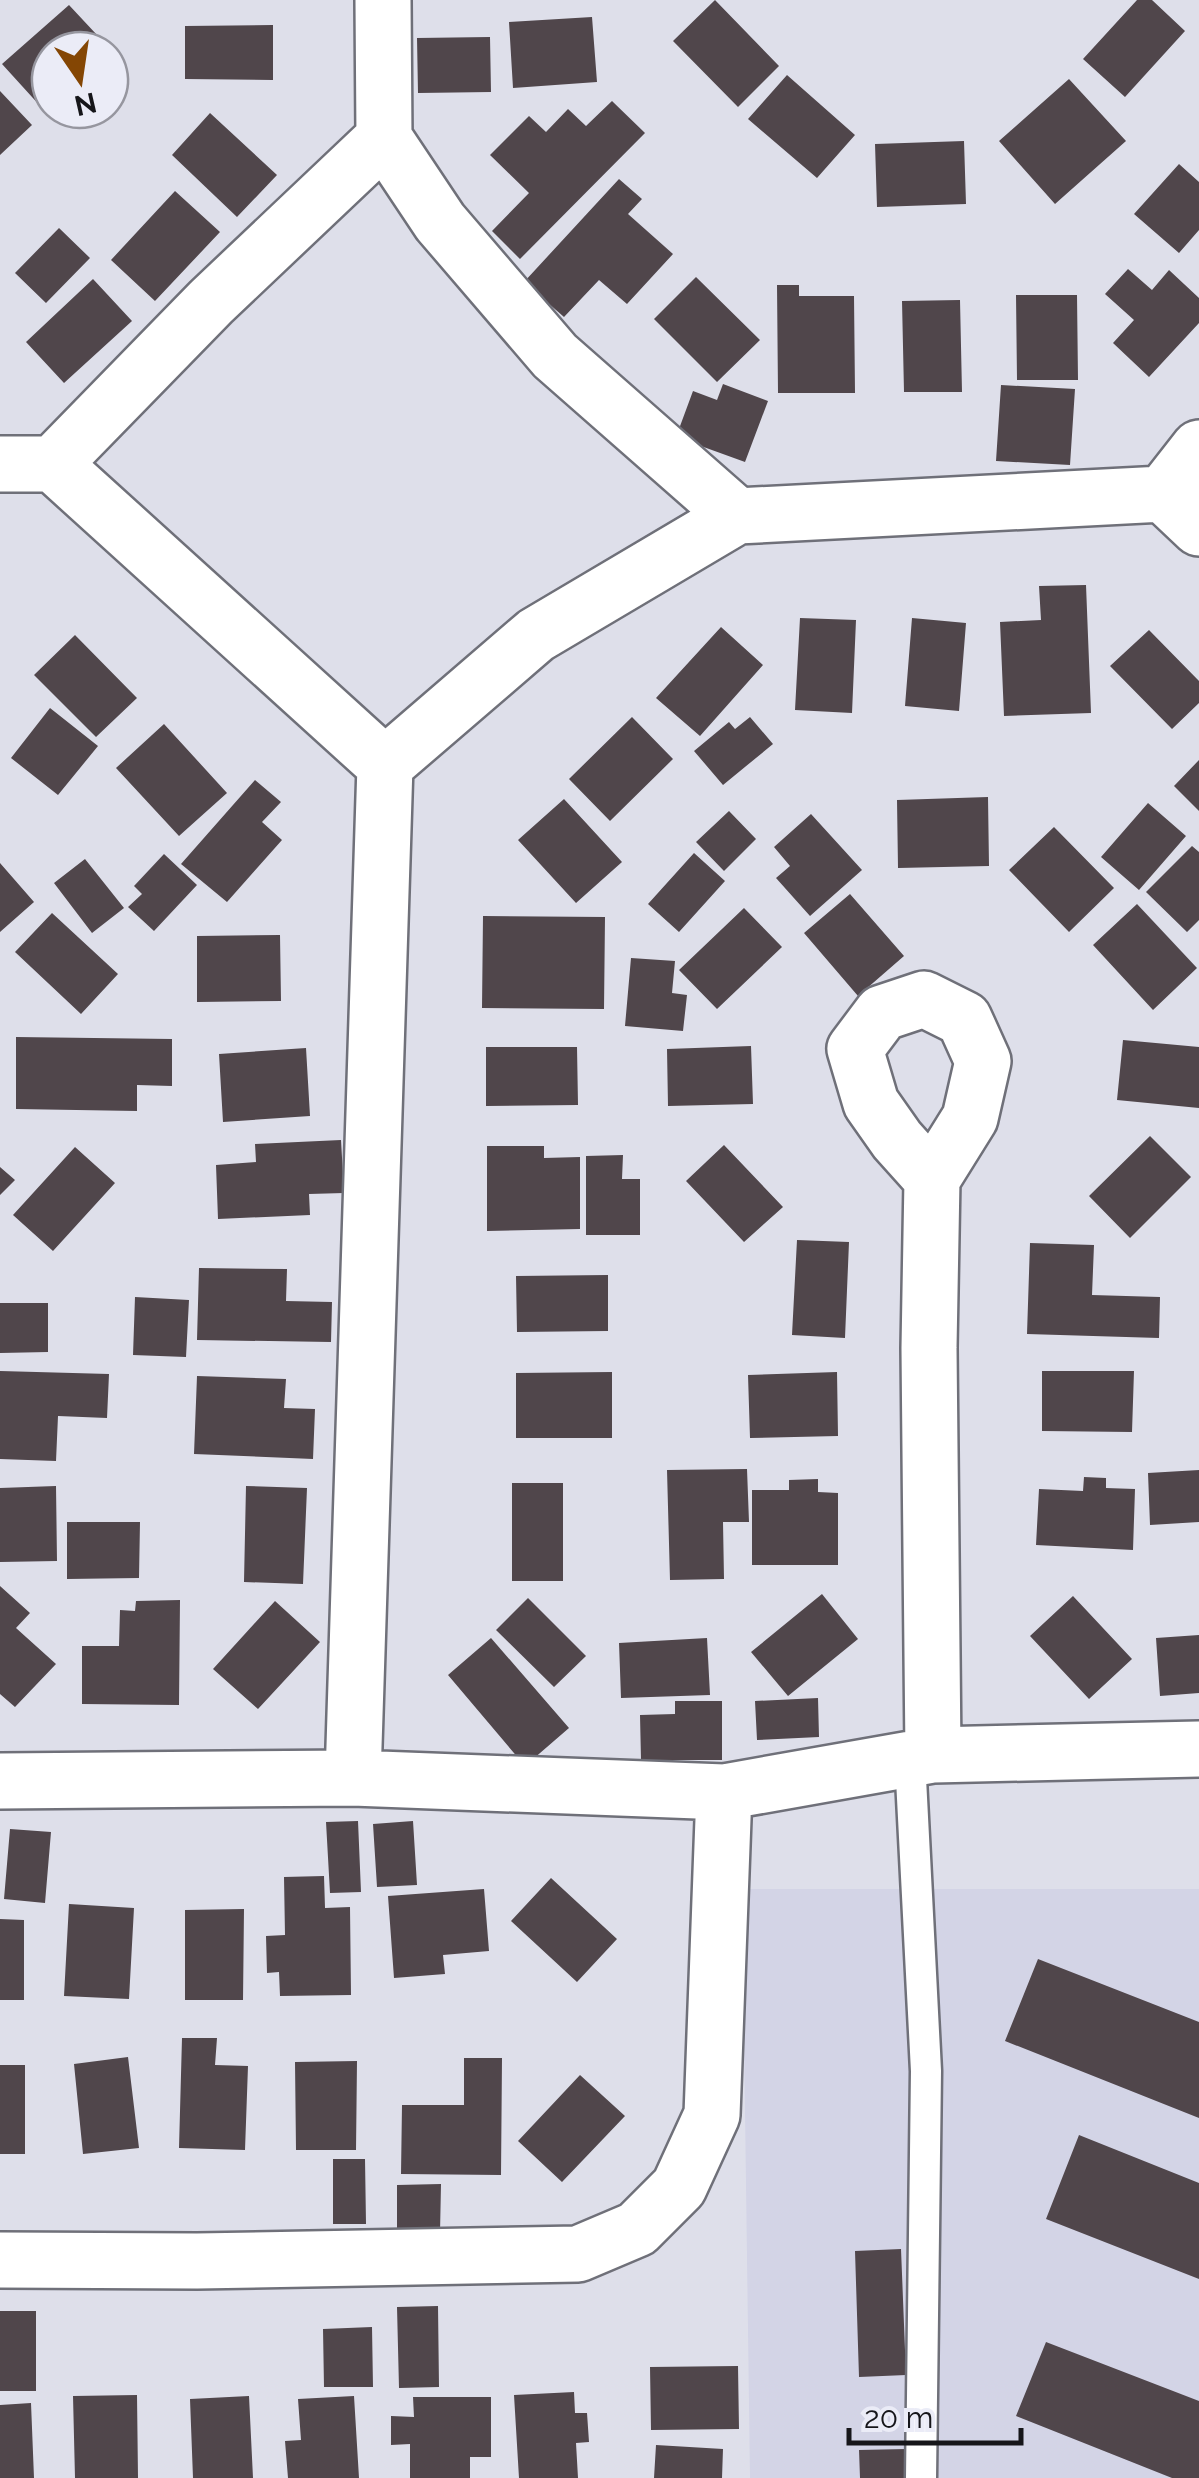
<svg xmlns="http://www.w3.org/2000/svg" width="1199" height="2478" viewBox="0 0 1199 2478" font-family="Raleway,sans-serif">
<rect width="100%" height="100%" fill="#dedfea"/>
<!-- built -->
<path fill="#d3d4e6" d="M742,1889H1199V2478H750Z"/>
<!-- building -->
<path fill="#50464b" d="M715,0L779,66L738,107L673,41Z
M1137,0H1152L1185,31L1125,97L1083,59Z
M69,5L111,50H50V101L42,108L2,64Z
M592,17L597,82L513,88L509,22Z
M273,25V80L185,79V26Z
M490,37L491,92L418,93L417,38Z
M787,75L855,135L817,178L748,119Z
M1069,79L1126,141L1055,204L999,141Z
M0,91L32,125L0,155Z
M612,101L645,133L520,259L492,231L529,193L490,155L529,116L546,132L568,109L586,126Z
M210,113L277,175L237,217L172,155Z
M964,141L966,204L877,207L875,144Z
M1179,164L1199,182V230L1179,253L1134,214Z
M619,179L642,199L628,214L673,254L627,304L599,280L564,317L524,282Z
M175,191L220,232L155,301L111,260Z
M59,228L90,258L46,303L15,273Z
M1128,269L1152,290L1169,270L1199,298V323L1149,377L1113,343L1134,320L1105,294Z
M696,277L760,340L717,382L654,319Z
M93,279L132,321L64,383L26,342Z
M777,285H799V296H854L855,393H778Z
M1016,295H1077L1078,380H1017Z
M960,300L962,392H904L902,301Z
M723,384L768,401L745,462L676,437L693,391L717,400Z
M1001,385L1075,389L1070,465L996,461Z
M1086,585L1091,713L1004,716L1000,622L1041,620L1039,586Z
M800,618L856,620L852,713L795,710Z
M912,618L966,623L959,711L905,706Z
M721,627L763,665L700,736L656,698Z
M1149,630L1199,681V703L1172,729L1110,666Z
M75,635L137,698L96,737L34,675Z
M50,708L98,746L58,795L11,758Z
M632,717L673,759L610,821L569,779Z
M750,717L773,744L723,785L694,751L729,722L735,729Z
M164,724L227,793L179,836L116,768Z
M1199,760V811L1174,786Z
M255,780L281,802L262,822L282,840L227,902L181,864Z
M988,797L989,866L898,868L897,800Z
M564,799L622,862L576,903L518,840Z
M1148,803L1186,836L1139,890L1101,857Z
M729,811L756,839L724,871L696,842Z
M811,814L862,870L810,916L776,878L790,866L774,847Z
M1054,827L1114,888L1069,932L1009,870Z
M1192,846L1199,852V920L1187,932L1146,892Z
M694,853L725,881L679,932L648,904Z
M164,854L197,885L154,931L128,907L142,894L134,886Z
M85,859L124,908L92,933L54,883Z
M0,863L34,902L0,932Z
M850,894L904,956L858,996L804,933Z
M1137,904L1197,968L1153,1010L1093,945Z
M744,908L782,947L717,1009L679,970Z
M52,913L118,974L81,1014L15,952Z
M483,916L605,917L604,1009L482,1008Z
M280,935L281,1001L197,1002V936Z
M631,958L675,961L672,993L687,995L683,1031L625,1026Z
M16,1037L172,1039V1086L137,1085V1111L16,1109Z
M1123,1040L1199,1047V1108L1117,1100Z
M751,1046L753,1104L668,1106L667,1049Z
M486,1047H577L578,1105L486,1106Z
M306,1048L310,1116L223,1122L219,1054Z
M1150,1136L1191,1177L1130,1238L1089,1196Z
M341,1140L344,1193L309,1194L310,1215L218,1219L216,1165L256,1162L255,1144Z
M724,1145L783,1207L744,1242L686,1181Z
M487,1146H544V1158L580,1157V1229L487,1231Z
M75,1147L115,1183L53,1251L13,1215Z
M623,1155L622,1179H640V1235H586V1156Z
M0,1167L15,1180L0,1195Z
M797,1240L849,1242L845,1338L792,1335Z
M1030,1243L1094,1245L1092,1295L1160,1297L1159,1338L1027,1334Z
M199,1268L287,1269L286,1301L332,1302L331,1342L197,1340Z
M608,1275V1331L517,1332L516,1276Z
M135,1297L189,1300L186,1357L133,1355Z
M0,1303H48V1352L0,1353Z
M0,1371L109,1374L107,1418L58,1416L56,1461L0,1459Z
M1042,1371H1134L1132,1432L1042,1431Z
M612,1372V1438H516V1373Z
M837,1372L838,1436L750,1438L748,1375Z
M197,1376L286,1379L284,1408L315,1409L313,1459L194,1454Z
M747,1469L749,1522H723L724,1579L670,1580L667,1470Z
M1199,1470V1522L1150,1525L1148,1473Z
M1084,1477L1106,1478V1488L1135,1489L1133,1550L1036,1545L1039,1489L1083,1491Z
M818,1479V1492L838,1493V1565H752V1490H789V1480Z
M512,1483H563V1581H512Z
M56,1486L57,1561L0,1562V1488Z
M246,1486L307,1488L303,1584L244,1582Z
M67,1522H140L139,1578L67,1579Z
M0,1586L30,1613L16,1628L56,1664L15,1707L0,1694Z
M822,1594L858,1639L788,1696L751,1652Z
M1073,1596L1132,1659L1089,1699L1030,1636Z
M528,1598L586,1656L554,1687L496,1630Z
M180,1600L179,1705L82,1704V1646H119L120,1610L135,1611L136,1601Z
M275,1601L320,1642L258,1709L213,1669Z
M1199,1635V1693L1160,1696L1156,1638Z
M491,1638L569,1728L525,1766L448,1675Z
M707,1638L710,1695L621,1698L619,1643Z
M818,1698L819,1737L757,1740L755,1701Z
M675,1701H722V1760H641L640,1715L675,1714Z
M358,1821L361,1892L330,1893L326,1822Z
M413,1821L417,1885L377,1887L373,1824Z
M10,1829L51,1832L45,1903L4,1899Z
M324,1876L325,1908L350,1907L351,1995L280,1996L279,1972L267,1973L266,1936L285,1935L284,1877Z
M551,1878L617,1939L577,1982L511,1921Z
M484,1889L489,1951L443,1955L445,1974L394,1978L388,1896Z
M69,1904L134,1908L129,1999L64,1996Z
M244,1909L243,2000H185V1910Z
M0,1919L24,1920V2000H0Z
M1038,1959L1199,2022V2118L1005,2041Z
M182,2038H217L215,2065L248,2066L245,2150L179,2148Z
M128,2057L139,2148L83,2154L74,2064Z
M464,2058H502L501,2175L401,2174L402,2105H464Z
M357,2061L356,2150H296L295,2062Z
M0,2065H25V2154H0Z
M580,2075L625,2116L562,2182L518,2141Z
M1079,2135L1199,2183V2279L1046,2219Z
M333,2159H365L366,2224H333Z
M441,2184L440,2233H397V2185Z
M901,2249L906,2375L859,2377L855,2251Z
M438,2306L439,2387L399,2388L397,2307Z
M0,2311H36V2391H0Z
M372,2327L373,2387H324L323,2329Z
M1046,2342L1199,2401V2478H1172L1016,2416Z
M738,2366L739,2429L651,2430L650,2367Z
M574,2392L575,2413H587L589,2442L576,2443L578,2478H519L514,2395Z
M137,2395L138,2478H75L73,2396Z
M249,2396L253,2478H193L190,2399Z
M354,2396L359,2478H288L285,2441L301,2440L298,2399Z
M413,2397H491V2457H470V2478H410V2444L391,2445V2416L414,2417Z
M31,2403L34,2478H0V2405Z
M656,2445L723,2449L722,2478H654Z
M906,2449L907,2478H860L859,2450Z"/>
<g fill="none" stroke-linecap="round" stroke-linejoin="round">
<defs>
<path id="service" d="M910,1759L926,2071L921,2478"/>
<path id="minor" d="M383,0L384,138L440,222L555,356L737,516
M0,464H53L385,765
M53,464L211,302L384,138
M1163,494L1199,448
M932,1179L897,1140L871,1103L855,1049L882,1013L924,999L964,1019L983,1061L970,1118L932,1179L929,1348L933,1755
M353,1778L385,765L536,635L737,516L1163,494L1199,528
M0,1781L353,1778L724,1792L933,1755L1199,1749
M0,2260L197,2261L578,2254L637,2229L679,2187L712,2115L724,1792"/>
</defs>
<!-- service casing -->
<use href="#service" stroke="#6f7079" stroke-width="35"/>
<!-- minor casing -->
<use href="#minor" stroke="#6f7079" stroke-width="60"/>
<!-- service -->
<use href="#service" stroke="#fff" stroke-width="30"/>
<!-- minor -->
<use href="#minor" stroke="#fff" stroke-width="55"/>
</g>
<!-- north arrow -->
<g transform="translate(80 80) rotate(167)"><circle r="48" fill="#ebecf7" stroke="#96969f" stroke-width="2.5"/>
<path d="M0-8L18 38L0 25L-18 38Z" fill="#844604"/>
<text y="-15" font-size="28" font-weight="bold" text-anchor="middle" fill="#16161a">N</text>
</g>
<!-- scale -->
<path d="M849 2428v15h172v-15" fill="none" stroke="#16161a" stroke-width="5"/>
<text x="864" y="2428" font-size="30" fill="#16161a" stroke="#ebecf7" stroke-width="8" paint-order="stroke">20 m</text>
</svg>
